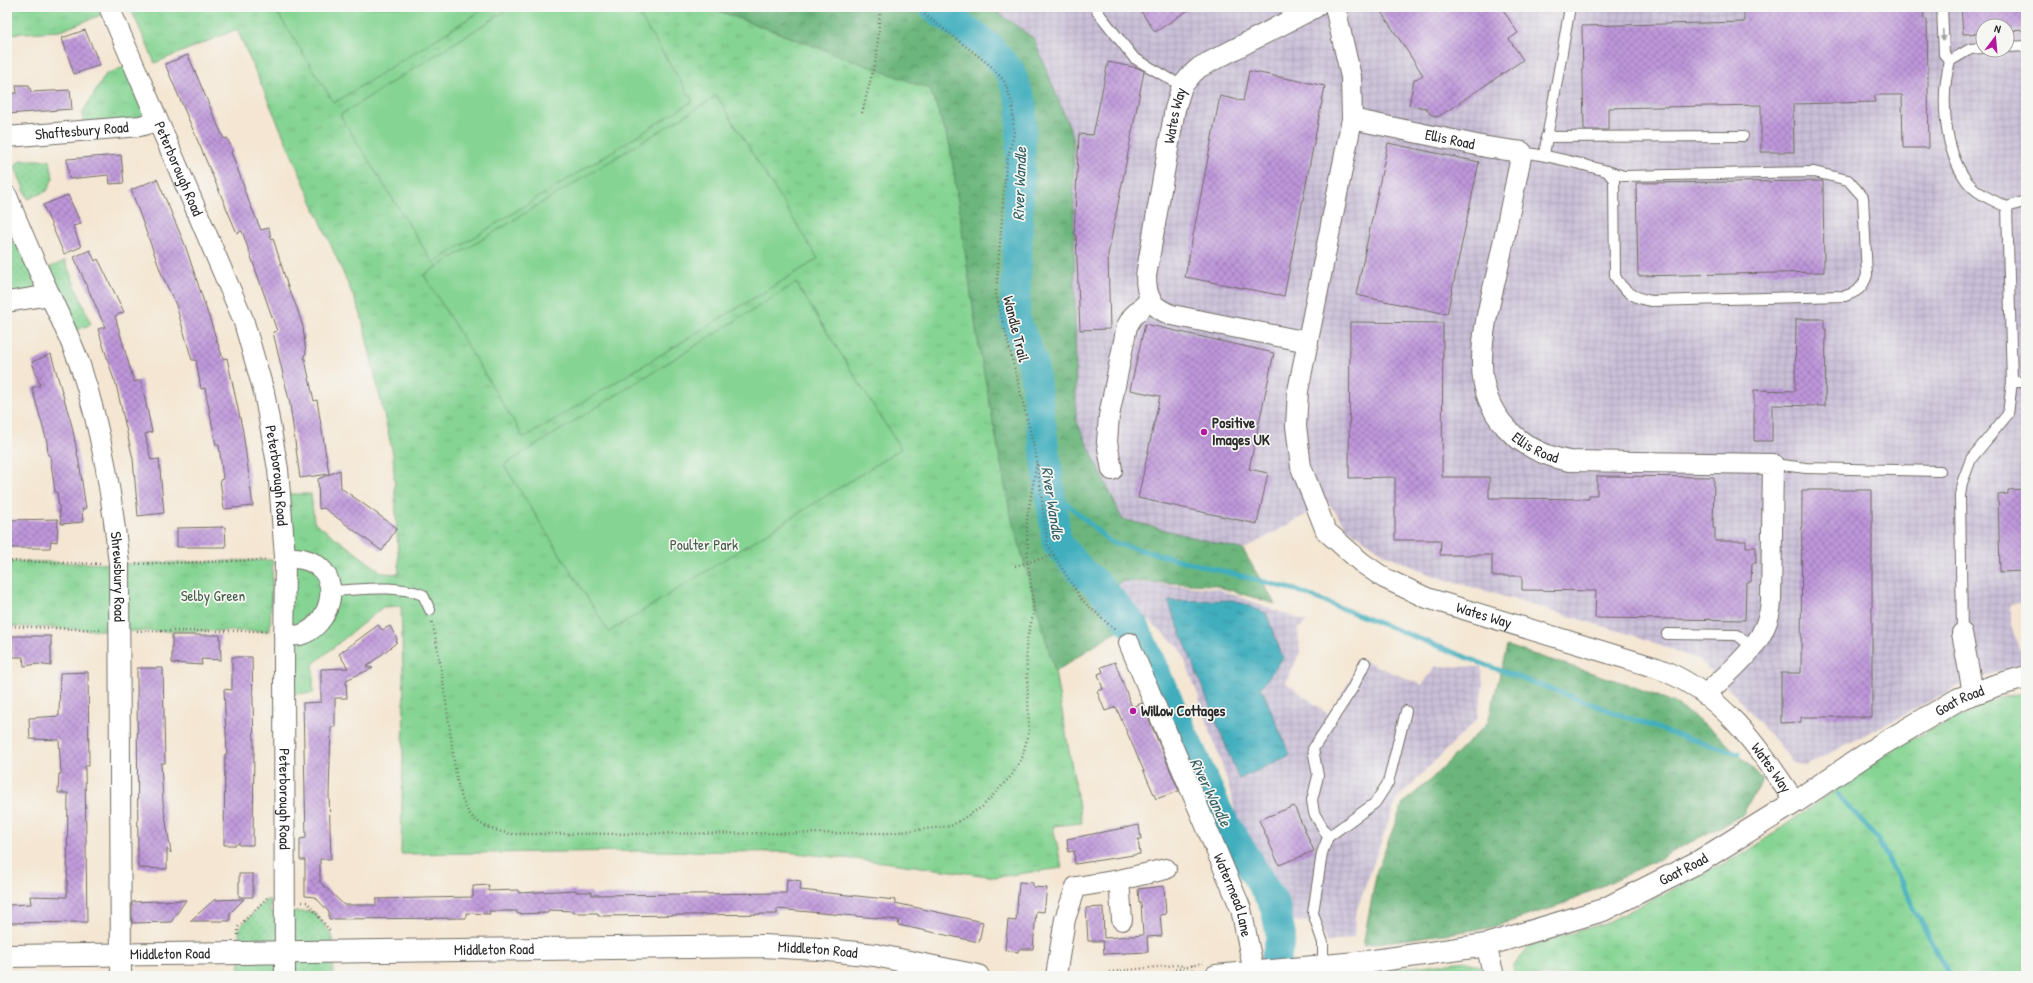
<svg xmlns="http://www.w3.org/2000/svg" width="2033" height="983" viewBox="0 0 2033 983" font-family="'Patrick Hand',sans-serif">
<defs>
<pattern id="industrial-grid" width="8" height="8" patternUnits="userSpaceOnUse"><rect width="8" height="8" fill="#c9bfd7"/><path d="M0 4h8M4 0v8" fill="none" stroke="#ada4b9"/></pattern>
<pattern id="grass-dots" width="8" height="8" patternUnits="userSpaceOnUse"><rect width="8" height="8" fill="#85d493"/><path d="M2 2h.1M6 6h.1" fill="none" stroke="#73b67f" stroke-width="1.8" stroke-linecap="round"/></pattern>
<pattern id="forest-crowns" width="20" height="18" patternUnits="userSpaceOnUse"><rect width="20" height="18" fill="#6cb67d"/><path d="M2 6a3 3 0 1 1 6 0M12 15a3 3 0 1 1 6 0" fill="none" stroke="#599467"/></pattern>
<pattern id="park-tufts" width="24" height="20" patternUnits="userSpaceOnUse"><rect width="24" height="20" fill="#85d493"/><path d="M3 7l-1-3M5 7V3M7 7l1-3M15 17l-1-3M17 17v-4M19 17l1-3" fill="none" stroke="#73b67f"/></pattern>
<pattern id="water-ripples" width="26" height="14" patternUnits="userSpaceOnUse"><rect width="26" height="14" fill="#3faebd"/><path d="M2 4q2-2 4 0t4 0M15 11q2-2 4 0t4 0" fill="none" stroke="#358e9a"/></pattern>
<pattern id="building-cross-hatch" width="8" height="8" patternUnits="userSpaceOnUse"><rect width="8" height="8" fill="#be96da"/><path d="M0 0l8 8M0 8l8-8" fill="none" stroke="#9b7bb1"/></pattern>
</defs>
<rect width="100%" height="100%" fill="#f6f6f2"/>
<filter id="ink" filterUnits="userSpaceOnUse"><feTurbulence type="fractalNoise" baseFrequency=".025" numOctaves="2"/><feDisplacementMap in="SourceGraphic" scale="8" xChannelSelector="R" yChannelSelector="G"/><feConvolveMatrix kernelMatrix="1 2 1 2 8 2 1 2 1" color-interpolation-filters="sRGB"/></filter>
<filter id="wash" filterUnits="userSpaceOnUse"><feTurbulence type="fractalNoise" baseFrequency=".012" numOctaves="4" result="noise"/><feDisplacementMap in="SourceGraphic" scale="16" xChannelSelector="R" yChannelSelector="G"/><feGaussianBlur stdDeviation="0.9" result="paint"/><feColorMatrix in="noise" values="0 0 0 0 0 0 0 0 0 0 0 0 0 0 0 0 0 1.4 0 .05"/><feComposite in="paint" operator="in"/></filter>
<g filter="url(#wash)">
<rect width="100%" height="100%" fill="#f4e6d2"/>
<!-- industrial -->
<path fill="url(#industrial-grid)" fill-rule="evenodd" d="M991,7H2026V602L2011,604V625L2024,663L1963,684L1805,766L1793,762L1739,699L1701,661L1639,637L1431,575L1385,554L1347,528L1328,502L1243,550L1122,519L1076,420L1073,136L1034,39ZM1983,26H2007V50H1983Z
M1123,581L1218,589L1307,622L1298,629L1300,652L1286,683L1328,714L1348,684L1360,659L1422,685L1436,666L1481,667L1483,685L1477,719L1396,800L1355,915L1354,937L1326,943L1322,923L1292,921L1236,815L1228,783L1196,689L1180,648L1112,587Z"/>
<!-- grass -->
<path fill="url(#grass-dots)" stroke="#58805f" d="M20,160H50L53,178L47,191L28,199L15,167Z
M20,237L44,294L7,298V250L14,240Z
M65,261L91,324L68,334L39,272Z
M266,900H270V912H314L332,935L333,976H240L239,928Z"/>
<!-- forest -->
<path fill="url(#forest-crowns)" stroke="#4c7054" d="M708,7H991L1034,39L1073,136L1076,420L1122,519L1243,550L1275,604L1213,585L1123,581L1112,588L1147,618L1111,634L1055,672L1010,512L977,336L950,146L930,89Z
M1507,646L1627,684L1673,702L1717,734L1763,779L1742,815L1657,860L1562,905L1489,928L1363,945L1377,870L1403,803L1427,783L1488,722Z"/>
<!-- park -->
<path fill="url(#park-tufts)" stroke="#58805f" d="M7,7H98L101,15L60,31L7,34Z
M130,7H708L930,89L950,146L977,336L1010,512L1055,672L1082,823L1053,826L1062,868L996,877L891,863L786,852L641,851L401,854L404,703L401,606L383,607L313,664V693L284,694L280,494H311L314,522L383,573L399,574L393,454L361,314L237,29L155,63Z
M132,64L157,121L83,131V112L106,74Z
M273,560L270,631H120L7,626V561L119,564Z
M2026,692V976H1515L1513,967L1529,946L1608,922L1747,852L1898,746L1995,699Z
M1466,961L1482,967L1487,976H1394L1387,974L1386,970Z"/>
<!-- pitch -->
<path fill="#85d493" stroke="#58805f" d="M274,7H487L334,103Z
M512,7H634L693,101L433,263L340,115Z
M717,96L818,259L524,438L424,275Z
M796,283L901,449L609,632L504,465Z"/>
<!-- water -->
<path fill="url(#water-ripples)" stroke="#356c74" d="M1234,600L1266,613L1283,658L1261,687L1290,755L1239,779L1168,601Z"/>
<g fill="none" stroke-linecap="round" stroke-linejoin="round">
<!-- stream -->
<path stroke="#3faebd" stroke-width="5" d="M1049,487L1110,542L1295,590L1491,667L1676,735L1738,753
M1838,794L1877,838L1950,976"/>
<!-- river -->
<path stroke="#3faebd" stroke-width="30" d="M934,7L988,46L1010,71L1022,104L1015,318L1033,364L1057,543L1082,572L1098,585L1135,628L1219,814L1275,906L1281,936L1272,976"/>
</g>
<g id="blocks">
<!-- building -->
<path fill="url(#building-cross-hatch)" d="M1138,7H1193L1155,32Z
M1378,7H1501L1518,33L1509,39L1523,60L1438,117L1430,114L1426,108L1409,105L1414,80L1423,75Z
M1744,7H1923L1924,19H1927L1929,148H1903L1902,95H1875V102L1793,104L1794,152H1761V105L1608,108V130H1584L1582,26L1744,22Z
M1961,7H2026V30L2007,31V26H1983V33L1963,34Z
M85,30L100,65L74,74L62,38Z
M188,55L216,121L224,139L227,138L233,151L231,152L245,189L244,190L261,230L269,228L271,239L273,238L288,287L297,308L303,327L306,354L304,355L314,401L317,400L329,474L300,478L290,404L273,332L277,331L242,231L237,233L165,64Z
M1108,62L1138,68L1144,71L1108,255L1110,329L1080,330L1076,235L1074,234L1079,134L1093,135Z
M1249,71L1325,86L1284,296L1185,277L1220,96L1243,101Z
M16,85H29L31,92L70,90L72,109L7,114V94L17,93Z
M1388,143L1479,162L1447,314L1356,295Z
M121,155L124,183L110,184L109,175L69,179L67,159Z
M157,179L185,245L223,359L227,358L243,432L253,506L224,509L220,480L223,479L219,445H216L205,388L201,389L196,360H192L176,305L162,275L131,190Z
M1823,181L1824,272L1638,276L1636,183Z
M68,195L81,224L73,226L81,247L64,254L43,205Z
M90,250L95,261L98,259L124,312L115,316L134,382L141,380L152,432L145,434L151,460L159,459L164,513L138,516L133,459L115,380H114L98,329L105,327L74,257Z
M1796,319H1824V329H1826L1825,406L1772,405V441H1754V390L1795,391Z
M1350,322L1443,323L1442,477H1489V498L1589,499V495H1597V476L1714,477L1713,528H1715V541H1746V547H1756V563H1752L1751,582H1746L1745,620L1595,618L1596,591L1522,590V576H1492V555H1440L1441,540H1395V477L1349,478Z
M1145,324L1274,353L1249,469L1268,473L1257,524L1138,498L1160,396L1130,390Z
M51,354L72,426L80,468L86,509H82L83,522L61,524L57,492H55L50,455H48L47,442L32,388L40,385L32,362Z
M340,470L341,488L397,528L382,551L324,508L319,509L318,479Z
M2026,489V571L2000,572L1998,495L2008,494V490Z
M1802,490H1872V717H1801V722L1781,723V673H1801Z
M58,519L57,542L51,541L50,548H9V520Z
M225,527L226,547H177V528Z
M378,625L382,630L390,626L397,639L396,643L366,667L373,668L346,680L347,698H335V727H331L329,794L331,859H320V882L344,905H376V899L473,897V886L489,885L488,891L519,890V893L576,890V892H592V895L786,893L787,879L801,881L800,890L895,900V903L983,922L979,942L898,925L899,920L777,909V914L598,916V913H574V911L548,910V913L517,914V911H489L490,914L466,913V918L329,919V912L315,897L305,896V860H300V839L306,838L303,703L321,702V669L348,668L339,654Z
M172,635H220L221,660L201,659L202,665L172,663Z
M12,636H51V666L38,664L24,666L23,657H13Z
M232,657H252L254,747L253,845H239V842L236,845H224L225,754H227L224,689L232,690Z
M1115,662L1132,707L1142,703L1179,791L1156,799L1116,707L1105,711L1097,691L1103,689L1098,674L1103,672L1101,667Z
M137,668H163L165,763H161L163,802L171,853L167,849V869L138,868Z
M88,672L89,766H85L87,922L8,923V905L31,904L30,896L67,897L68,793H58L59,774H61L59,740L30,739L29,718L59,716L60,673Z
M1294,806L1314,851L1279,865L1259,820Z
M1139,825L1141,839H1138L1140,854L1075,864L1074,851L1068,852L1067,839Z
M239,874H253V897H239Z
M1019,882L1033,883V887L1047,888L1044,912L1036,911L1033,949H1019L1018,952L1005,950L1008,920L1016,921Z
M1164,886L1166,914L1160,915L1162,936L1147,937L1148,952L1104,954L1103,941H1088L1086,908L1103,907L1104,938L1143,935L1141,903H1139L1138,889Z
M244,899L230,913V921H190L214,900Z
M186,900L171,922L132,923V902Z"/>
</g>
</g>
<g filter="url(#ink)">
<use href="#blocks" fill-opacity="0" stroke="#716c65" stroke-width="1"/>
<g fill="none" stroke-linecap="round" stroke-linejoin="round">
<defs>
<path id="lane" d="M1942,7L1944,54L1950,61
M1097,11L1134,58L1182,86
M2007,47L2026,46
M1983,48L1970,49L1950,61C1940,96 1944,149 1966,180C1975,193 1992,200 2007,207
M1546,137L1743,136
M1522,152C1557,157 1590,166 1624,176L1814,172L1848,180L1863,197L1867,275C1863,288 1857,292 1845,296L1651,301C1634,298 1623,291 1615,276L1614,180L1607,171
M1544,155L1570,7
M2012,382H2026
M1773,464L1806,468L1940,471
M331,591C361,590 395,584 423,595L430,610
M1962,633L1960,496L1962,483L1971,459L2008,414L2012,382L2007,207L2026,201
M1667,634L1737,635L1754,648
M1328,837L1314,813L1312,800L1318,776L1313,749L1352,689L1365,663
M1323,966V943L1313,913L1322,853L1328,837L1375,803L1388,783L1406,711"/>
<g id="street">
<path id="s1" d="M109,7L243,319L264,392L278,469L285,557L284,665L285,976"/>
<path id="s2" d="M1335,7L1351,77L1352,119L1298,391L1296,426L1301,467L1326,531L1361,562L1384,578L1427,598L1657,668C1721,691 1758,747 1795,802"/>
<path id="s3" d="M1352,119L1486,147L1522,152C1514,190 1506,229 1498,268C1491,298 1482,330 1482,361C1481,415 1518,451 1569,461L1773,464L1771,602C1768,643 1734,667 1706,694"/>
<path id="s4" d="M7,137L140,126L157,121"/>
<path id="s5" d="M7,196C20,229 34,261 49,293C60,318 72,342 81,368C102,432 112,497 119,564L121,976"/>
<path d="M7,302L50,295"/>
<path id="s6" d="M1308,342L1172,315C1152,308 1146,298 1146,276L1175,109L1182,86L1193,73L1200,67L1316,7"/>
<path d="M1112,470L1107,442L1109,416L1127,326L1133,316L1150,300"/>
<path d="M1962,633L1973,693"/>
<path d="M284,634C289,635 295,636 300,635C328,627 344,582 315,564C306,558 296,558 285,557"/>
<path id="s7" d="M1129,643L1241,909L1254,972"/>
<path d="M1119,880L1122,920"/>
<path d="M1486,945L1494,976"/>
<path d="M1056,976L1065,919L1076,887L1119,880L1166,869"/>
</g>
<g id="secondary">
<path id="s8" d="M7,956L763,946L819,949L875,955L978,976"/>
<path id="s9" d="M1216,976L1367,962L1486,945L1603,910L1700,861L1795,802L1879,746L1959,699L1994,686L2026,677"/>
</g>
</defs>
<!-- lane casing -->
<use href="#lane" stroke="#716c65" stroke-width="12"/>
<!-- street casing -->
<use href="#street" stroke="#716c65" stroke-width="22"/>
<!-- secondary casing -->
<use href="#secondary" stroke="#716c65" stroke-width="24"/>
<!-- path -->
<path stroke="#716c65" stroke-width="2.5" stroke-dasharray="1 3" stroke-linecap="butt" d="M915,7L991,66L1004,81L1012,103L1014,134L1006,165L996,294L1036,455L1048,546L1082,600L1116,631
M862,113L877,55L880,7
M7,561L101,564
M136,564L267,560
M1015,566L1054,555
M432,622C441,660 445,698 451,737C454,759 456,788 466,808C475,825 494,831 512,834L890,833L951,826L982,807L1012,775L1022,758L1029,730L1026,643L1034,611L1028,562L1027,518L1037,462
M7,626L102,630
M137,631H266
M302,902H307L331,932
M238,935V927L267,898
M1192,965L1194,976
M1109,972L1176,965L1184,966
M1171,976L1174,970L1203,963"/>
<!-- lane -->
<use href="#lane" stroke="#fff" stroke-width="10"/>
<!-- street -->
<use href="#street" stroke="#fff" stroke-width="20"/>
<!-- secondary -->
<use href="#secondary" stroke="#fff" stroke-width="22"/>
</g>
<!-- one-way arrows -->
<defs><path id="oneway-solid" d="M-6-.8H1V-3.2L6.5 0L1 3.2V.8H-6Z"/></defs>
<use fill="#a0a0a0" href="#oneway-solid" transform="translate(1943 35) rotate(87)"/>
</g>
<!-- markers -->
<g fill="#b5179e" stroke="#f6f6f2" stroke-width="1.5">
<circle cx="1204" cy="432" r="4"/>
<circle cx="1133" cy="711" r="4"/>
</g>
<g text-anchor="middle" stroke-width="3.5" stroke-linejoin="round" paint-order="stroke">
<!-- street labels -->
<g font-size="15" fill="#2b2b2b" stroke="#f6f6f2">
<text dy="5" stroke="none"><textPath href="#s6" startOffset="353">Wates Way</textPath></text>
<text dy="5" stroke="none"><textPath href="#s4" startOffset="75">Shaftesbury Road</textPath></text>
<text dy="5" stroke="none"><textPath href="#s3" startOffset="100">Ellis Road</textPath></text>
<text dy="5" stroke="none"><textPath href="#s1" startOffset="176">Peterborough Road</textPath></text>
<text transform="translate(1016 329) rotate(76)" y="5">Wandle Trail</text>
<text dy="5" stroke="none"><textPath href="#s3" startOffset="495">Ellis Road</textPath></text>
<text dy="5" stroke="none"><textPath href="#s1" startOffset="500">Peterborough Road</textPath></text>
<text dy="5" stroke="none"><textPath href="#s5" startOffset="400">Shrewsbury Road</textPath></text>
<text dy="5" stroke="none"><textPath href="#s2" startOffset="718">Wates Way</textPath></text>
<text dy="5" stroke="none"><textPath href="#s9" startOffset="808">Goat Road</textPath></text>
<text dy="5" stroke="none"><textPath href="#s2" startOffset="1053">Wates Way</textPath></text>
<text dy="5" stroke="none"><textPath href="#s1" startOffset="824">Peterborough Road</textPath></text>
<text dy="5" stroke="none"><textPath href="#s9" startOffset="484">Goat Road</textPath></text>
<text dy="5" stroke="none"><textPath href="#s7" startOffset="273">Watermead Lane</textPath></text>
<text dy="5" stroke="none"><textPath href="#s8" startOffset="487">Middleton Road</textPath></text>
<text dy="5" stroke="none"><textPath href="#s8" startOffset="811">Middleton Road</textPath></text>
<text dy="5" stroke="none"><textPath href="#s8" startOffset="163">Middleton Road</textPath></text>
</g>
<!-- poi labels -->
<g font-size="15" font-weight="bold" fill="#2b2b2b" stroke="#f6f6f2" text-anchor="start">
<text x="1212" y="428">Positive<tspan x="1212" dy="17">Images UK</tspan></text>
<text x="1141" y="716">Willow Cottages</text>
</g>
<!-- park labels -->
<g font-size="15" fill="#465e4a" stroke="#f6f6f2">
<text x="704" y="550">Poulter Park</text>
<text x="213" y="601">Selby Green</text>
</g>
<!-- water labels -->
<g font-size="16" font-style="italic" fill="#335f65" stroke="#f6f6f2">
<text transform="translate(1019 184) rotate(-88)" y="6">River Wandle</text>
<text transform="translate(1053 503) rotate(81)" y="6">River Wandle</text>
<text transform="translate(1211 792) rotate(64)" y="6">River Wandle</text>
</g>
</g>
<!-- margin -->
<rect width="2033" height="983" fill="none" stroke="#f6f6f2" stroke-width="24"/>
<!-- north arrow -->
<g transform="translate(1995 38) rotate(16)"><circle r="19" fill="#f6f6f2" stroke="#a5a5a2"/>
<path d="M0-3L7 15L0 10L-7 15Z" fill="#b5179e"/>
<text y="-6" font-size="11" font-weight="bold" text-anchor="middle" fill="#2b2b2b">N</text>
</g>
</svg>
